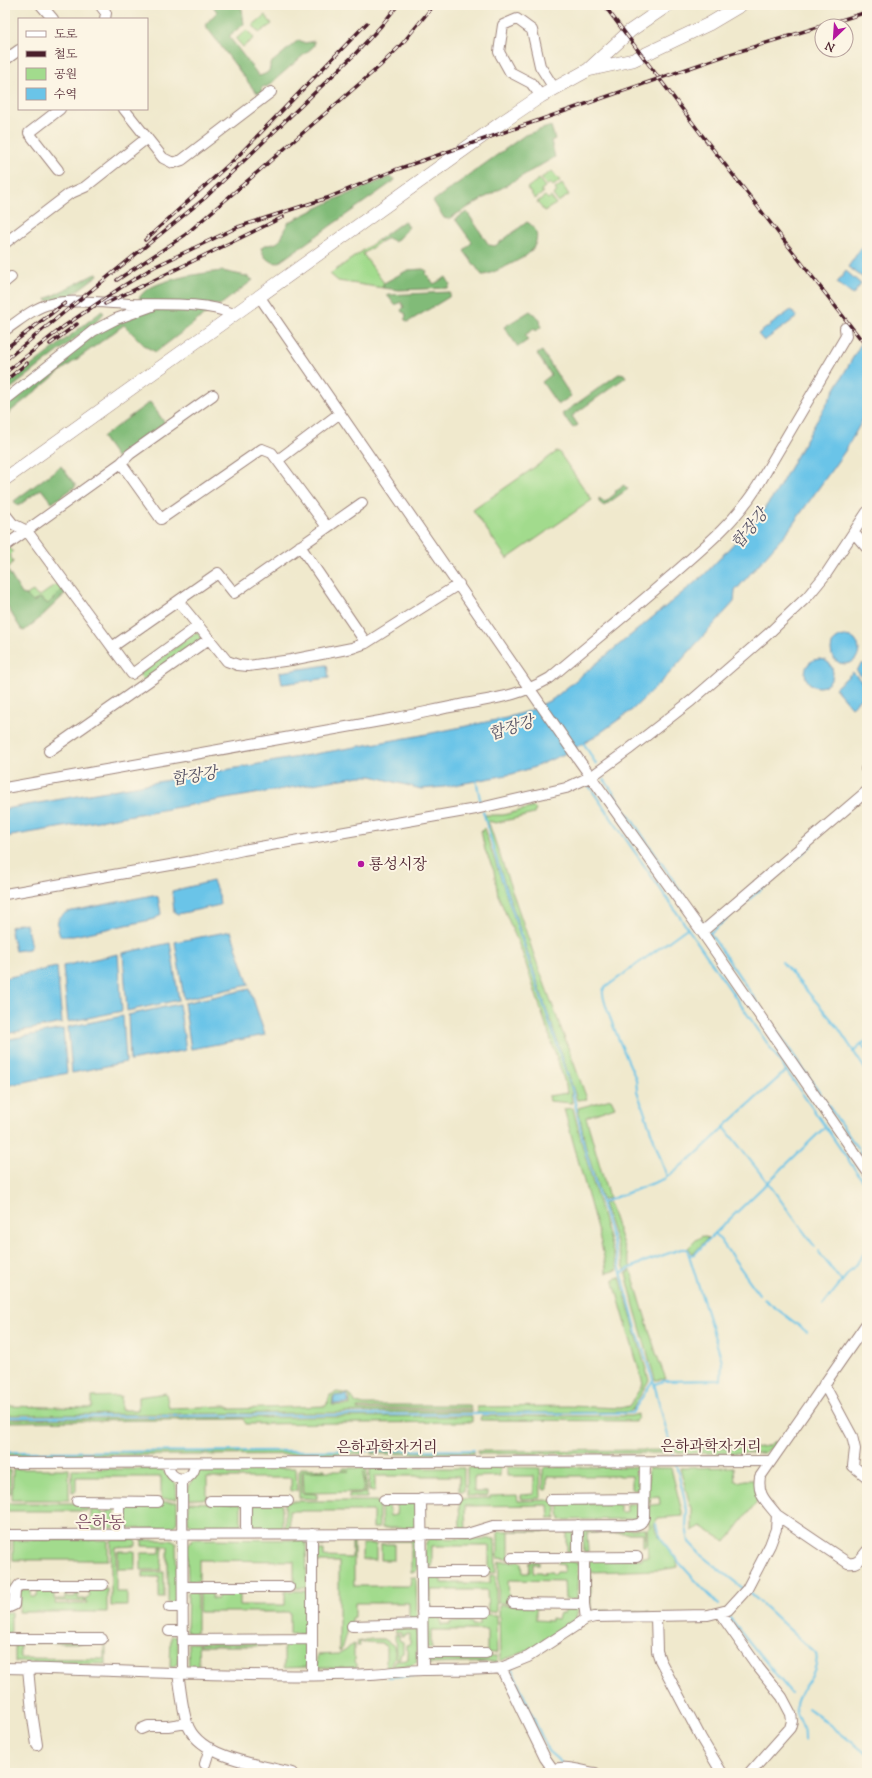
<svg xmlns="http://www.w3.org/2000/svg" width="872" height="1778" viewBox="0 0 872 1778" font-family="'Sorts Mill Goudy','Noto Serif KR',serif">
<rect width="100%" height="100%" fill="#fcf5e5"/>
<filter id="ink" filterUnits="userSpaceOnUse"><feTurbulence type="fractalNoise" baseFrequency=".025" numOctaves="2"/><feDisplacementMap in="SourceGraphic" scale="8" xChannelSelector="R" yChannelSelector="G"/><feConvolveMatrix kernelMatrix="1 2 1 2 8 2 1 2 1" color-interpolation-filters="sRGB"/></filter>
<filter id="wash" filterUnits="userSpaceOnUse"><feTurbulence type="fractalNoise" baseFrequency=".012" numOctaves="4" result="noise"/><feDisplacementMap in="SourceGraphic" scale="16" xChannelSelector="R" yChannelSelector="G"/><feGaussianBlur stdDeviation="0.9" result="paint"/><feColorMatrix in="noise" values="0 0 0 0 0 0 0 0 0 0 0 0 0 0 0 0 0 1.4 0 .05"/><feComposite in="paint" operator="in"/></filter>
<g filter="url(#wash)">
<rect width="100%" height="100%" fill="#f0e9cd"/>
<!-- green -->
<path fill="#a2db8d" stroke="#767d5c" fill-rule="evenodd" d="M265,15L272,24L259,33L253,25Z
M247,30L254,38L243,47L236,39Z
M552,171L560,181L553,186L550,183L547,186L541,178Z
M539,179L545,187L541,190L543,193L535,199L527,188Z
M562,184L569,195L558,202L553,195L557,192L555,189Z
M545,196L548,199L551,197L556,204L544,211L537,202Z
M378,240L380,242L363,254L384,283L383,285V288L338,281L330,274Z
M558,451L592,500L507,559L473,510Z
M9,547L13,552L10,555L13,562L7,569L5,566V550Z
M57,584L63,589L48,604L40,598L33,602L26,595L33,591L37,596H40Z
M197,632L202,639L144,681L139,674Z
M534,807L536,809L534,814L496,823L488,821L535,958L587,1099L577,1100L502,875L485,820V815H503Z
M484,828L571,1089L572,1103L549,1101L548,1096L567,1093L566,1086L522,952L498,895L494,871L485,850L481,831Z
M611,1099L615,1107L586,1117L609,1198L602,1200L586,1148L578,1108Z
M573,1108L583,1148L618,1270L606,1273V1267L601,1243L564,1109Z
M603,1203H609L631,1268L625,1270Z
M702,1236L708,1238L694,1253H691L688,1248L696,1240Z
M631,1270L656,1353L666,1379L655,1380L634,1306L626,1273Z
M620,1277L649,1380L632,1410L629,1412L477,1413V1407L568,1406L620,1408L629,1406L643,1384L613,1279Z
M337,1392L350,1394L356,1403L364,1405H470L471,1408H358V1410H471L472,1412L5,1415V1406L92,1408V1397L121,1396V1410H138V1397L166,1393L169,1408L226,1406L232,1409L326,1406L330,1395ZM347,1394L350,1397V1405H332L333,1396Z
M638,1414V1418L635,1421L480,1420L481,1416H631Z
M472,1416V1422L246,1424L243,1419L5,1422V1419Z
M775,1441L774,1446L764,1453H678L675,1451L674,1443L677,1448H753L767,1446Z
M667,1450L668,1453L478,1454V1451Z
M358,1451L362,1452L363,1454L5,1456V1453Z
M474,1451V1454H372V1452Z
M500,1467V1476L474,1477V1492H487V1496H467V1468Z
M507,1467L540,1468L541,1498L521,1499V1495L534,1494V1476H507Z
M545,1467H639L640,1490H632V1476H547V1490H545L543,1489V1469Z
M734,1467L735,1481L738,1482L745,1480H755L756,1494L758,1500L726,1542L701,1526L692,1531V1512L680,1468Z
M204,1468H296L297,1491H291V1478H207V1499H187L188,1486L199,1471Z
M301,1468L325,1469V1471H302V1493L317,1494V1499L299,1498V1471Z
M343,1468H367V1498H349V1494L365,1493L364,1471L363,1492L304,1493L303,1471H349H341Z
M370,1468H464V1491H459V1476H375V1491H369Z
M649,1468H671L683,1516L658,1518L654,1524L656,1532L677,1561L678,1567L660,1570L591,1572V1610L649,1611V1612H590L588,1608L589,1561L592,1559H642V1557H648L647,1529L650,1527L648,1521L647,1506L660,1504L659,1496L650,1497V1503L646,1504Z
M13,1469H69V1500H12Z
M72,1469H161L176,1484L177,1499H161V1477H76V1491L72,1492Z
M5,1470H10L11,1493H5Z
M517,1495L518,1501L549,1500L556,1502V1519H549L548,1505L465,1506L466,1529H460L459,1499L490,1498V1496Z
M289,1501H377V1503H379V1528H373V1511H289L290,1528H285V1503Z
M161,1502H177V1522L173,1528L127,1529L124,1527L123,1505Z
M188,1502L241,1504V1526L238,1528H193L188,1522Z
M558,1502L620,1504V1512H626V1504H640V1517L635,1519L560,1520Z
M5,1503H77L88,1505V1511H5Z
M282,1503V1528L256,1529C248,1524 251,1513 251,1505Z
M381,1503L389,1504L390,1516L396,1515L397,1504H416V1525L412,1528H382Z
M91,1504L101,1506V1513H107L108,1504L115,1507L114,1528L91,1529Z
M586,1529H646V1546H643V1533H587L588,1552H584L583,1530Z
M573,1530V1550L567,1552V1532L509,1531V1559L498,1558V1531Z
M317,1538H376V1541H354V1586H410L411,1577L416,1578L417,1620L409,1622V1603H355V1617L351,1618V1626L347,1630L341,1650L339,1651V1562H316V1550H324V1557L352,1558V1540H324V1546H317Z
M430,1538L495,1539L496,1572L489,1573V1546H432V1567H426C426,1558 422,1543 430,1538Z
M193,1539L306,1540L307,1588H294V1561L199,1560V1581H188L187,1546Z
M381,1539H414C419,1546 418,1564 416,1572H411V1541H381Z
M5,1540H10V1569H5Z
M13,1540H108V1560H13Z
M111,1540H136V1546L116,1547V1592H127V1606H111Z
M142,1540H171L176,1543L177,1603H168V1547L142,1546Z
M362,1544H376V1560H362Z
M381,1544H394V1560H381Z
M160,1548H163L161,1570H141V1553H160Z
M118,1551H135V1569H118Z
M519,1561L522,1564L523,1573H529L530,1562L539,1561V1564H533V1572H541V1574H545V1572H552V1574H556V1572H564V1565L558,1564V1561L578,1562L577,1600L565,1599L564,1581L508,1580L509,1603H498L499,1562Z
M5,1572H10V1601L5,1605Z
M143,1572H164V1598H159V1577H143Z
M425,1574H441V1583H490V1575H496V1612H488L487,1590H431V1605L433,1607L427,1608Z
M31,1589V1597H37L38,1589H65L64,1591H54V1599H56L55,1604H87L86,1599L90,1595L87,1589H107V1612H19L20,1592L21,1590Z
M197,1590V1633H190L187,1631L188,1592Z
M199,1590H212V1599H218V1590H240V1605H285V1591H307V1634H290V1612H199Z
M65,1593H67V1597H75L76,1593H78V1599H85V1602L57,1601V1599H65Z
M500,1605H539V1608L536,1609V1620L551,1621V1618L558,1619L560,1613H564V1606L578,1608L576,1619L527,1651L500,1661L499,1606Z
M5,1612L11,1613V1632L5,1634Z
M441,1614V1625H450V1622H472V1625H480V1614L496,1615L497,1653H487V1630H431V1645L433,1648H426V1615Z
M395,1628L416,1629L417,1630V1661L413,1665L392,1667L396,1660L408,1659V1650H406V1645L410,1644V1634H404V1636H401V1633H395Z
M171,1635L178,1638V1663L173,1667H170Z
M395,1635H399V1640L403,1642V1653L400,1655V1658H396Z
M371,1639H384L393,1645C397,1653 395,1661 388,1668L386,1667V1645H384L383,1643L361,1642L359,1643V1646H356L357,1642Z
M15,1641H106V1664L15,1662ZM20,1643H104V1659L20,1658Z
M284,1642H308L307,1667L284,1668Z
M188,1643H198L199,1667L189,1666Z
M199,1643H282V1646H200Z
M354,1644V1662L356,1664V1668H319L317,1667V1655L338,1654Z
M428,1656H497V1662L427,1664L425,1658Z"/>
<!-- forest -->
<path fill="#81bb78" stroke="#666d52" d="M214,5H239L242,9L244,24L230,35V38L259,76C266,74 271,72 270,64L296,42L299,40L305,43L314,41V46L269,85L266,87L264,86L261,89L262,92L258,93L254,90L205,25L217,12L213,6Z
M551,126L555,139L551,141L555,157L448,219L444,218L433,201L525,135Z
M390,177L395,179L394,181L278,263C268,262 264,258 261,248L264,245C286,245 280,234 289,222L336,199Z
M467,212L489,245L495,246L527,222C540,229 539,243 529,253C525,258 488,276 482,275L464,251L472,242L455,219Z
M404,221L409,227L395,242L388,238L380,242L378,240Z
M423,269L427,271L426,274L434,284L446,277L450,284L448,288L399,290L383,288V285L384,283L408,270Z
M222,271L246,276L253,280L220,305L150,302L139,299C145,280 204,273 222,271Z
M97,273L98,275L65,300L47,301L46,299Z
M449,292L450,294L449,297L408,322L404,319L406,317L405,313L402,312L401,310L404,307L401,302L395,305L387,295Z
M162,309H200L207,313L156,352L146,347L124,325L62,370L5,416V404L96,332L146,311Z
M102,311L104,313L95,323L5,393V386Z
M530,311L540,319L541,327L536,331L534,329L525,335L528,340L518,347L504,327Z
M542,351L571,396L558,405L542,382L551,375L537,354Z
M620,373L624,374L626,377L572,416L578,425L573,428L562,414Z
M150,402L165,423L117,458L102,437Z
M61,466L76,486L52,503L41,489L18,506L14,501Z
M624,485L628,489L604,506L599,502V498L605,502L615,494L616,490Z
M5,566L22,594L26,595L33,602L40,598L48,604L63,589L66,593L39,619L24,631L21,629L5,603Z"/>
<!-- water -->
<path fill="#6ac4e8" stroke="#5a728a" d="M861,248L867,251V276L865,279L848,267Z
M846,271L861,284L853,295L837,283Z
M791,310L797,317L764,341L758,334Z
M867,333V412L845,451L788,531L735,591L734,602L668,675L632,710L593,738L564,754L532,768L512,774L444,787L421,789L372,776H359L5,837V809L417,736L506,718L531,710L553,699L704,575L755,521L775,494Z
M831 650a14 14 0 1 1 28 0a14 14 0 1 1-28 0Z
M805 673a14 14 0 1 1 28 0a14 14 0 1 1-28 0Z
M863,663L867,668V683L856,670Z
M327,665L329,678L282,684L280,672Z
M853,672L867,688V693L851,707L835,688Z
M213,881L219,895L220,905L178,914L174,912L172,891Z
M153,895L158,897L161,914L155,919L73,936H60C56,925 56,917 67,912Z
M21,923L26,924L31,946L29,949L15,951L10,927Z
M231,931L249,985L184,999L175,942Z
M170,943L179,1000L127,1011L123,953Z
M118,954L122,1011L68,1022L63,966Z
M57,967L62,1023L5,1034V978Z
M250,989L265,1035L191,1049L184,1003Z
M179,1004L186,1050L130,1061L128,1015Z
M123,1016L126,1062L72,1073L68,1027Z
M63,1029L67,1073L5,1086V1040Z
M347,1395L349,1403L333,1404L334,1396Z"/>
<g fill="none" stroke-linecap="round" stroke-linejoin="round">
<!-- stream -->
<path stroke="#6ac4e8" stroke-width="2" d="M583,742L596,764
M476,779L481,804
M604,779L703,924
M589,786L867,1187
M483,811L501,876L572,1089L585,1150L613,1242L637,1332L653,1380L674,1458
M709,932L867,1162
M710,933L812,845
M782,962L837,1026L867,1072
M862,1045L867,1051
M853,1052L867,1040
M786,1071L724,1127L768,1183L815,1247
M667,1177L637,1091L636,1079C630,1065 600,1001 603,990C604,988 608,986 610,984L687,928
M601,1203L664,1179L694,1156L724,1128
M716,1234L759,1294
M818,1251L842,1282
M621,1273L641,1263L681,1249H687L689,1255
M764,1299L807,1332
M823,1305L867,1250
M654,1384L664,1381L721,1380L722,1361L689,1255L695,1254L707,1241L825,1127
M5,1417L632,1413L653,1380
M5,1452L474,1450
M676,1464L687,1510L686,1527L689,1542L702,1556L744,1589
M656,1524C658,1545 704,1589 719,1605
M749,1592L816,1654C821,1672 797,1691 796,1705C795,1713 801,1721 803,1728C804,1732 804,1737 804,1741
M730,1618L791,1693
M512,1669L548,1751L563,1764
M388,1677L418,1675
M808,1708L867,1754"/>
</g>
</g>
<g filter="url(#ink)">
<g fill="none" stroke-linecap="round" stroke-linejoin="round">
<defs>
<path id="minor" d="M41,5L53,19
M100,5L106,13L105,19
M5,60L19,50
M541,96L531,83L510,72L499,52L503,25L517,19L532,30L540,66L554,88
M124,109L163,158L173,163L182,160L271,92
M58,170L29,133L60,109
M5,243L69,194L85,187L147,138
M5,282L11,277
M259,296L576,756L702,932L867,1171
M5,330C19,321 33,308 50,304C71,299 106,303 129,304C164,305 200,301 234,314
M5,400L93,331L116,319L152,306
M278,460L340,413
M121,463L130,454L213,395
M5,514L13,524L27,531L132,674L198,626
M854,533L866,547
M5,546L121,463L161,519L262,449L272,453L327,527
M300,546L366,643
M178,601L227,661L238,665L248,666L291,660L352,648L366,643L459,584
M112,647L218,573L234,593L362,503
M49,751L209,639
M866,769L867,770
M5,788L397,718C418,714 439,709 460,705C496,698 517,697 550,678C590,644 631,611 671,576C702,549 735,522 757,487L846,336L845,328
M5,894L199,860L243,850L476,809L566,788L592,776L628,750L691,701L767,635L808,596L826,574L867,512
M702,932L867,791
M824,1384L852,1436L855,1449L853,1466L867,1477
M5,1463L770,1461
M168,1463C168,1484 195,1484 195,1463
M182,1479L183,1673
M421,1499L423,1670
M384,1500L456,1499
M550,1500L644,1499
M77,1501L158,1502
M210,1501H288
M246,1501V1534
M777,1515L848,1563C858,1565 861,1558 867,1551
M119,1534V1502
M312,1534V1674
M5,1535L467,1534L493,1526L634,1525C640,1524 642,1523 644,1517L645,1462
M578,1557V1525
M584,1557V1604L586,1619
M512,1558L637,1557
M422,1572H485
M183,1587H289
M513,1603L584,1604
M169,1607H183
M5,1609L14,1605L15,1591L19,1585H103
M422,1612H486
M720,1613L758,1667L782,1697L791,1714L792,1721L790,1728L750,1773
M656,1617L657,1651L660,1660L701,1738L722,1773
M352,1626L422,1624
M169,1631H183
M5,1639H102
M183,1640L312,1639
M423,1653H486
M5,1668C127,1670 249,1679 371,1674C389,1673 406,1670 423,1670C449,1669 475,1671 501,1668L545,1758L552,1768
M28,1668L32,1712L37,1745
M501,1668L528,1657L586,1619L595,1617L708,1615L728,1610L747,1589L770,1545L776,1529L777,1515C766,1501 757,1495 760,1477L867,1323
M178,1674C181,1689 182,1713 189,1728C204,1759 262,1765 292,1773
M141,1729L148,1726H168L187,1723
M205,1764L210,1748
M545,1773C560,1763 578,1770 595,1773"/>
<path id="major" d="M588,70L633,60L709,24L741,5
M5,479L501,123L541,96L588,70L630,31L668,5"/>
</defs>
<!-- minor casing -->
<use href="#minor" stroke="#9d847c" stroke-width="12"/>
<!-- major casing -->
<use href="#major" stroke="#9d847c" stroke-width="14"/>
<!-- minor -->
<use href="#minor" stroke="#fff" stroke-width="10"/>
<!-- major -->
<use href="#major" stroke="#fff" stroke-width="13"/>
<defs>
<path id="rail" d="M604,5L698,130L867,347
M145,240L237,157L367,23
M117,280L185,235L380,66L401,45L434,5
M105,304L283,217
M50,344L77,324
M5,349L65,303
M8,358L205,198L355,54L381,26L398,5
M5,373L63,327L123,286L154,267L238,227L327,198L395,170L727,55L867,12
M5,381L27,363"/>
</defs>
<!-- rail casing -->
<use href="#rail" stroke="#4a1f2b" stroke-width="3.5"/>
<!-- rail -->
<use href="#rail" stroke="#fcf5e5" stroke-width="2" stroke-dasharray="6" stroke-linecap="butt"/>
</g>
</g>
<!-- markers -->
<circle fill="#b5179e" stroke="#fcf5e5" stroke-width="1.5" cx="361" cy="864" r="4"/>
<g text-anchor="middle" stroke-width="4" stroke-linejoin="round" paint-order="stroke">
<!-- poi labels -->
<g font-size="15" fill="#4a1f2b" stroke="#fcf5e5" text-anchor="start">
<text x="369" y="869">룡성시장</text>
</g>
<!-- street labels -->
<g font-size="15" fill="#4a1f2b" stroke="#fcf5e5">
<text x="711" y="1451">은하과학자거리</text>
<text x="387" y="1452">은하과학자거리</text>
</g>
<!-- water labels -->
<g font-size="16" font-style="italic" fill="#545164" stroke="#fcf5e5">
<text transform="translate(749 528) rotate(-51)" y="6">합장강</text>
<text transform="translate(511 727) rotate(-18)" y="6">합장강</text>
<text transform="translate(194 775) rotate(-9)" y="6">합장강</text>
</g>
<!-- quarter labels -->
<g font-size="17" fill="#784a60" stroke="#fcf5e5">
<text x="100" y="1528">은하동</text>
</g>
</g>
<!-- margin -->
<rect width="872" height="1778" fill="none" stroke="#fcf5e5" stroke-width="20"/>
<!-- legend -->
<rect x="18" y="18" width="130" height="92" fill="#fcf5e5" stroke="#b59f9b"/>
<rect x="26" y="31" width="20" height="6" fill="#ffffff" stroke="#b59f9b"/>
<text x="54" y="38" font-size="12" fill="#4a1f2b">도로</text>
<rect x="26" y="51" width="20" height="6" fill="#4a1f2b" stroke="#b59f9b"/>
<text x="54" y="58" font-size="12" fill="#4a1f2b">철도</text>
<rect x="26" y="68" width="20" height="12" fill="#a2db8d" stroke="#b59f9b"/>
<text x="54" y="78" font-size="12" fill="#4a1f2b">공원</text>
<rect x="26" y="88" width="20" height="12" fill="#6ac4e8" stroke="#b59f9b"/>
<text x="54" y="98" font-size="12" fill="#4a1f2b">수역</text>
<!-- north arrow -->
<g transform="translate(834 38) rotate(205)"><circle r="19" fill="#fcf5e5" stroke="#b59f9b"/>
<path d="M0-3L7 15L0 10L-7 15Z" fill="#b5179e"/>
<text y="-6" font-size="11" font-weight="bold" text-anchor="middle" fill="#4a1f2b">N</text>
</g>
</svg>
